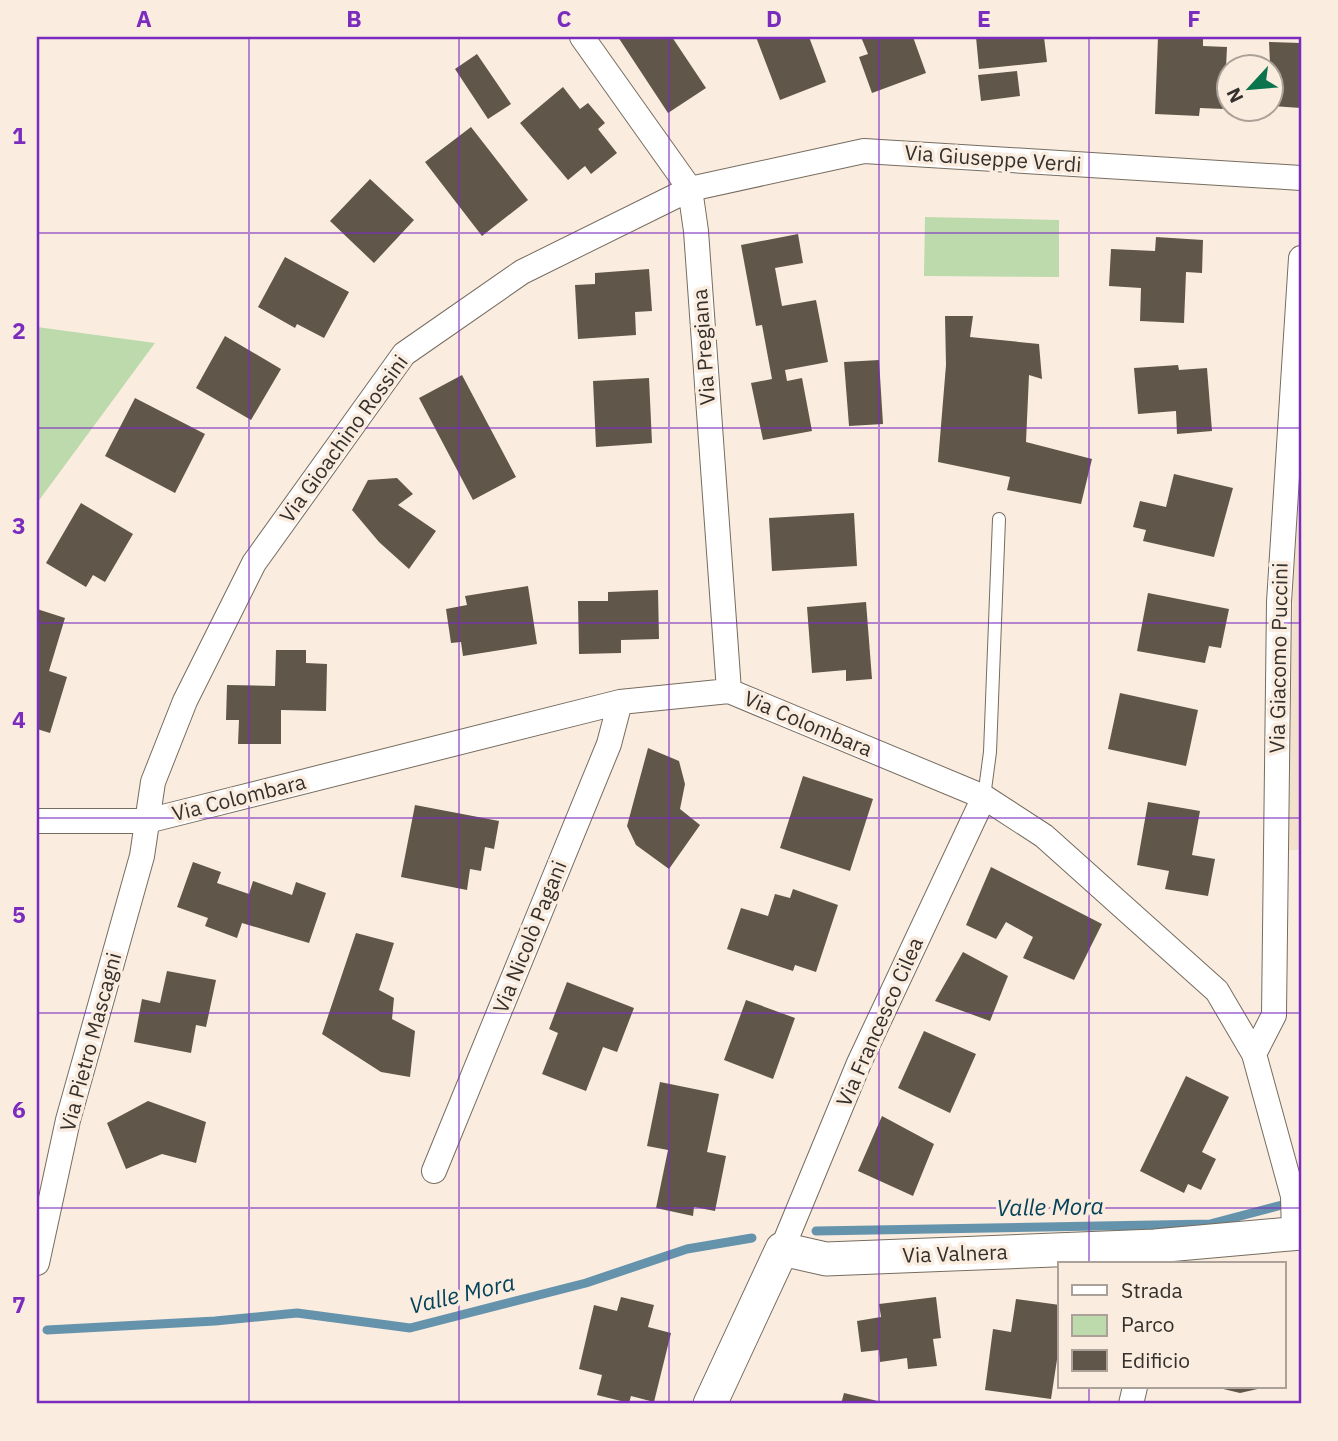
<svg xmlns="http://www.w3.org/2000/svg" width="1338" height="1441" viewBox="0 0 1338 1441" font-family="'IBM Plex Sans',sans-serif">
<rect width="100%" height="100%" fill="#faede0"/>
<!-- built -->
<path fill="#f3e1ce" d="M1296,445H1301V850H1288Z"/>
<!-- green -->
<path fill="#bcdaab" d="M925,217L1059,220V277L924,276Z
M37,327L155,343L37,503Z"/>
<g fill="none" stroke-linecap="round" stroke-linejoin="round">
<!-- stream -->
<path stroke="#6593ab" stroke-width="9" d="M816,1231L1210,1224L1282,1205
M47,1330L215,1321L297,1313L410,1328L586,1283L687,1249L752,1238"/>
</g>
<!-- building -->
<path fill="#60564a" d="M618,37H672L706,88L668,113Z
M756,37H809L826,82L780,100Z
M861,37H913L926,73L872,93L859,57L868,54Z
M976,37H1044L1047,62L979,69Z
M1158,37H1203V46L1227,47L1224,109L1200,108L1199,116L1155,114Z
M1269,42L1301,43V108L1272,106Z
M477,54L511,104L488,119L455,69Z
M1017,71L1020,96L981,101L978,75Z
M563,87L580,109L588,103L605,123L598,129L617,153L591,174L585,166L568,180L520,123Z
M471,127L528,200L482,236L425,162Z
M370,179L414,220L374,263L330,221Z
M798,234L803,263L775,268L782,306L816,300L828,362L785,370L787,381L802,378L812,431L763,440L751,383L772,379L762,325L756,326L741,245Z
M1156,237L1203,240L1202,273L1186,272L1184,323L1140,321L1141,288L1109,286L1111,249L1155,251Z
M285,257L349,292L324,338L297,324L295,328L258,307Z
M649,269L652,311L635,312L636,335L578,339L575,285L595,284V273Z
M945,316H973L970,337L1039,344L1042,379L1029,375L1026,442L1092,459L1081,504L1007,490L1010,477L938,462L946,365Z
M225,336L281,369L251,420L196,388Z
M879,360L883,424L849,426L844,362Z
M1178,365L1179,370L1207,368L1212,431L1177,434L1176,411L1138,414L1134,368Z
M462,375L516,477L473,500L419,398Z
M649,378L652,443L596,447L593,381Z
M135,398L205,434L175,493L105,456Z
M1174,474L1233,488L1214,557L1143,541L1146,530L1133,527L1140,501L1166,507Z
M397,478L413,494L398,505L436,531L409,569L379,542L352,510L368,480Z
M81,503L133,534L105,582L93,575L86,587L46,563Z
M854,513L857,566L772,571L769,518Z
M528,586L537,644L463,656L461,642L451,643L446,609L467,605L465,596Z
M658,590L659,639L621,640V653L579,654L578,601H608V592Z
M1148,593L1229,609L1221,648L1209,646L1205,663L1137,651Z
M866,602L872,679L846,681V670L812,673L807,607Z
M37,609L65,618L49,671L67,677L50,733L37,729Z
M276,650H306V663L327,664L326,711L281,710V744H238L239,720H226L227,685L275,686Z
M1120,693L1198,710L1186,766L1108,749Z
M648,748L679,761L685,784L680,809L700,825L669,869L636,845L627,826Z
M803,776L873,799L850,871L780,848Z
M1148,802L1200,811L1192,855L1215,859L1208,896L1165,889L1169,871L1137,865Z
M415,805L499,821L494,849L485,847L481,871L470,869L467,890L401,877Z
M193,862L221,872L217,883L249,894L253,881L292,895L296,882L326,893L309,943L242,923L237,938L205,926L208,918L177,907Z
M991,867L1102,924L1074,980L1023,958L1033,937L1006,922L996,939L966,925Z
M793,889L838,905L816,972L795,965L793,971L727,949L741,908L768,916L775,894L790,898Z
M356,933L394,943L379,990L394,998L392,1019L415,1031L410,1077L381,1072L322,1034Z
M963,952L1008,976L990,1021L935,1001Z
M167,971L216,980L206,1027L196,1025L191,1053L134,1042L142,999L160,1003Z
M567,982L634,1008L617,1052L603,1047L586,1091L542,1074L558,1033L549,1029Z
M746,1000L795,1018L773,1079L724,1060Z
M924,1031L976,1054L950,1113L898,1088Z
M1186,1076L1229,1097L1202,1152L1216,1159L1201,1190L1188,1184L1184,1193L1140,1171Z
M660,1082L719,1094L707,1152L726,1156L715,1211L694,1207L693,1216L656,1208L668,1150L647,1146Z
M148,1101L206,1122L196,1163L162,1154L126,1169L107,1123Z
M882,1116L934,1144L913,1196L858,1171Z
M621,1297L654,1305L648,1327L671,1333L654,1402L631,1396L629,1403L597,1395L602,1375L579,1369L594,1305L617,1311Z
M936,1297L941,1338L933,1339L937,1366L908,1369L907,1358L880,1362L879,1350L861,1352L857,1321L881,1317L879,1304Z
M1016,1299L1060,1305V1340L1051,1399L985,1390L993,1329L1011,1332Z
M1215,1387H1262V1388L1240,1393Z
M844,1393L886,1403V1404H841Z"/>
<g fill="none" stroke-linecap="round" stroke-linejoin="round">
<defs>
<path id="lane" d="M984,797L990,752L999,519"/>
<path id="street" d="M582,37L690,189L696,231L729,691
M37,821H147L620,702L729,691L984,797L1044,836L1217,991L1254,1054L1293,1196L1294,1233
M1254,1054L1274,1015L1279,602L1301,258
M434,1171L609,744L620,702
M782,1249L859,1063L984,797
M37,1263L68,1120L142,856L153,782L185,701L254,563L404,354L522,272L690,189L864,151L1301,178
M1131,1404L1135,1387"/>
<path id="secondary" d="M710,1404L782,1249L826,1259L1155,1246L1301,1233"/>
</defs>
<!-- lane casing -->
<use href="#lane" stroke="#766c5f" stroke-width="14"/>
<!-- street casing -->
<use href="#street" stroke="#766c5f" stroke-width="26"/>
<!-- secondary casing -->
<use href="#secondary" stroke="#766c5f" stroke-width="35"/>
<!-- lane -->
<use href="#lane" stroke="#fff" stroke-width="12"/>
<!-- street -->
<use href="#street" stroke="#fff" stroke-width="24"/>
<!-- secondary -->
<use href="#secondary" stroke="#fff" stroke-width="33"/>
</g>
<!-- grid -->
<path fill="none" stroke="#7b2cbf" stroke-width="2" stroke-opacity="0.55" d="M249,37V1404M459,37V1404M669,37V1404M879,37V1404M1089,37V1264M37,233H1301M37,428H1301M37,623H1301M37,818H1301M37,1013H1301M37,1208H1301M1089,1387V1404"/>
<g text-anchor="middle" stroke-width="7" stroke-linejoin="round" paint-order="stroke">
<!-- street labels -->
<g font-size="21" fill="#35302b" stroke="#faede0">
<text transform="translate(993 159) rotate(4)" y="7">Via Giuseppe Verdi</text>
<text transform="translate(704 347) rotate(-94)" y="7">Via Pregiana</text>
<text transform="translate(344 439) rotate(-54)" y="7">Via Gioachino Rossini</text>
<text transform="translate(1279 658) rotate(-89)" y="7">Via Giacomo Puccini</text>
<text transform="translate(808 724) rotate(23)" y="7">Via Colombara</text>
<text transform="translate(239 798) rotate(-14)" y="7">Via Colombara</text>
<text transform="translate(530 937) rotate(-68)" y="7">Via Nicolò Pagani</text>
<text transform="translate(880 1022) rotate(-66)" y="7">Via Francesco Cilea</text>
<text transform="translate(91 1042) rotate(-75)" y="7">Via Pietro Mascagni</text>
<text transform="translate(955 1254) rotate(-2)" y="7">Via Valnera</text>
</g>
<!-- water labels -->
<g font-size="23" font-style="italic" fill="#06435b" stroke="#faede0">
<text transform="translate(1050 1207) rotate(-1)" y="8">Valle Mora</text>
<text transform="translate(462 1294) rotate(-13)" y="8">Valle Mora</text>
</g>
</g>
<!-- border -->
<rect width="1338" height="1441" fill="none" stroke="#faede0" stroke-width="77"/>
<!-- legend -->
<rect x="1058" y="1262" width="228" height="126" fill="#faede0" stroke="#aba198" stroke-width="2"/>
<rect x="1072" y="1285" width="35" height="10" fill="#ffffff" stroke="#aba198" stroke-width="2"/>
<text x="1121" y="1298" font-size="21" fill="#35302b">Strada</text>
<rect x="1072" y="1315" width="35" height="21" fill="#bcdaab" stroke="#aba198" stroke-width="2"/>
<text x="1121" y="1332" font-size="21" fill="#35302b">Parco</text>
<rect x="1072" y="1350" width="35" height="21" fill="#60564a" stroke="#aba198" stroke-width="2"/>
<text x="1121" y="1368" font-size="21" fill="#35302b">Edificio</text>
<!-- north arrow -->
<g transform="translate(1250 88) rotate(244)"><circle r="33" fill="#faede0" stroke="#aba198" stroke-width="2"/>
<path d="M0-5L12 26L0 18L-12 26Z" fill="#0b744c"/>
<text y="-10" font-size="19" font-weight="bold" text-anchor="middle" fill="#35302b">N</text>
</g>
<rect x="38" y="38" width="1262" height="1364" fill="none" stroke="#7b2cbf" stroke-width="2.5"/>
<g font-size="23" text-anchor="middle" font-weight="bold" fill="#7b2cbf">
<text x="144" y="27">A</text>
<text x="354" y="27">B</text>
<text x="564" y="27">C</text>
<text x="774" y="27">D</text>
<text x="984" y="27">E</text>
<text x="1194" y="27">F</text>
<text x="19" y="144">1</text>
<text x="19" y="339">2</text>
<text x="19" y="534">3</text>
<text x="19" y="728">4</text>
<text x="19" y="923">5</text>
<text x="19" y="1118">6</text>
<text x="19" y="1313">7</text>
</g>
</svg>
